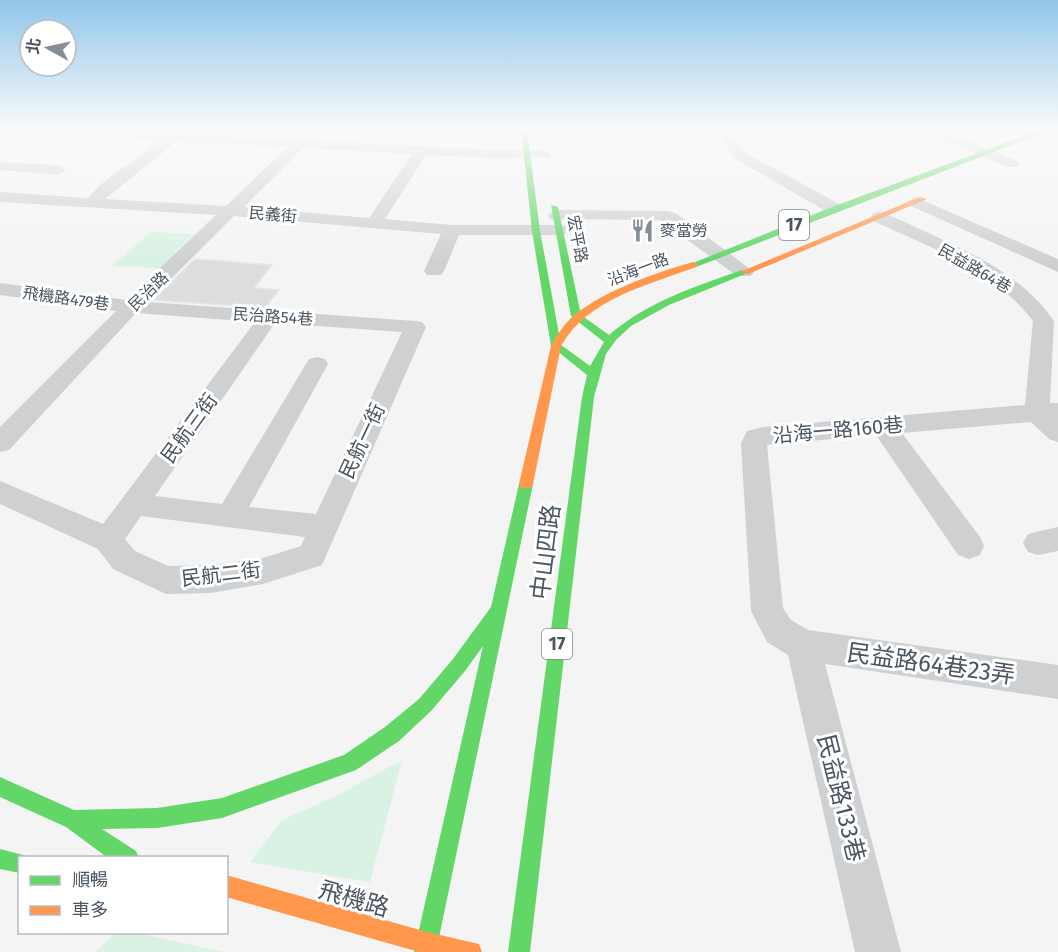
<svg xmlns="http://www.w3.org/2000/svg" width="1058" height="952" viewBox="0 0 1058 952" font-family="'Fira Sans','Noto Sans TC',sans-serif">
<rect width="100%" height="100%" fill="#f4f4f4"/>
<!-- green -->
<path fill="#d9f2e3" d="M151,232L194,234L160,268L112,266Z
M402,760L370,882L250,862L282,820L338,795Z
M115,933H137L224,952H95Z"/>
<!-- building -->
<path fill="#ddddde" stroke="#e5e6e7" stroke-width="1.5" d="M195,259L272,265L254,288L279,290L265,308L153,300Z"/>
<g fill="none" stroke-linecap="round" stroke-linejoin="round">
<!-- street -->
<path fill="#ced0d2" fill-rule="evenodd" d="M0,129H7L0,134Z
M20,129H111L170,133L175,129H190L187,134L490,150H544L551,154L549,157L490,158L426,155L385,219L452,225H559L565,226L568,230L565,234L559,235H459L444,271L441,275H427L424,271L441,234L234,216L148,302L415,321L422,322L426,327L322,565L263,584L211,593L166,594L113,569L98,549L0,504V481L103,524L255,322L136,313L9,450L0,452V427L116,311L0,295V283L126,300L216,215L0,202V192L88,198L100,185L160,140L26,133ZM177,141L287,147L226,206L105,199ZM303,148L412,154L369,218L244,207ZM275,323L402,332L316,514L249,507L328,364L325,359L317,357L309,359L222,504L155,496ZM141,516L305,537L301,546L263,558L211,565L168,566L135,551L125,539Z
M715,129H728L744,152L841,205L843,209L835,214L829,213L734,158Z
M919,129H938L1017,161L1019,164L1017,167H1007Z
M0,162L58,165L66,170L58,175L0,170Z
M915,197L1058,259V272L909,205L907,202Z
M556,210L668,211L677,214L754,272L751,276H737L660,220L550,219L548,215Z
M879,212C894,216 908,224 922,230C970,252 1024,276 1054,321L1050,403H1058V442L1049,439L1031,422L902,433L980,537L984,546L980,555L969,559L958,555L876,435L767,445L783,608L791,620L808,630L1058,665V699L825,664L901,952H855L788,655L767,642L751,611L741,443L747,431L763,427L1025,405L1033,321C996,271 928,246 873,221L871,217L873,213Z
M1058,527V551L1038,555L1028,552L1023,543L1028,534Z"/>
<!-- fast -->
<path fill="#63d668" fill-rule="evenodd" d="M521,129H527L540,231L561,345L590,366L604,342L571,316L551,205L558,207L581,315L609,335C647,302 694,287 742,270L750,272L669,305L631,326L616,340L606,354L594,397L530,952H508L582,397L587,375L551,346L532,231Z
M1042,129H1053L696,267L688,265L832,207Z
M526,479L531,480L533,484L436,952H414L483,646L465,671L431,711L399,741L356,770L222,818L157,828L102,829L136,851L139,858H108L66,827L0,797V777L74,810L157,808L222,798L344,755L385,727L419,699L453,659L491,607L519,484L521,480Z
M0,849L27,856L28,858H20V873L0,869Z"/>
<!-- slow -->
<path fill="#ff974d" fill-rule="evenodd" d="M920,197L927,199L748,274L740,272Z
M693,262L698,265L696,267C649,285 588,298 561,346L533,484L531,488H521L519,484L551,346C556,337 562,327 570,319C599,292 655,273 693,262Z
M226,875L427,932L479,944L482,952H419L226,897Z"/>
</g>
<!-- sky -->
<linearGradient id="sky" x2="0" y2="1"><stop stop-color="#91c6eb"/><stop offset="0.49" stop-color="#fafafa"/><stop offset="1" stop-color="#fafafa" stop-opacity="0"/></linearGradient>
<rect width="1058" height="263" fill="url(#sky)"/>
<!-- icons -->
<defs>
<symbol id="restaurant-bare" viewBox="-9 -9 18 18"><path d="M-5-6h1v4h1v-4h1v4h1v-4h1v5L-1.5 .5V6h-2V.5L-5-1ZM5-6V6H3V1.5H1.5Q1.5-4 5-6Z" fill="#868d94" stroke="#fff" stroke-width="2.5" paint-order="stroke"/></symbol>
</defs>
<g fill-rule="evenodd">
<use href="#restaurant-bare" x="626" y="214" width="33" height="33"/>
</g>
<g text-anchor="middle" stroke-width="6" stroke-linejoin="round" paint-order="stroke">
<!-- far-street labels -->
<g font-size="16" fill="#4a5661" stroke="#fff">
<text transform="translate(273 214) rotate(5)" y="6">民義街</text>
<text transform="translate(578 239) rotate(79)" y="6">宏平路</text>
<text transform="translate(975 268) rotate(30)" y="6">民益路64巷</text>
<text transform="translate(638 269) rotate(-21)" y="6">沿海一路</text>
<text transform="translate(148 291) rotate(-44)" y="6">民治路</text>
<text transform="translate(66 298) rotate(8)" y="6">飛機路479巷</text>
<text transform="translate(273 316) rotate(4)" y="6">民治路54巷</text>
</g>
<!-- far-poi labels -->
<g font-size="16" fill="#4a5661" stroke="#fff" text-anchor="start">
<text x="660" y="236">麥當勞</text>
</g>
<!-- shield labels -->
<g fill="#fff" stroke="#808990" stroke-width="1.5">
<rect x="779" y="210" width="30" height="30" rx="4.5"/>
<rect x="542" y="629" width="30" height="30" rx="4.5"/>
</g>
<g font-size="18" font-weight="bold" fill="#4a5661">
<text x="794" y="231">17</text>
<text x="557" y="650">17</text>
</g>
<!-- street labels -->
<g font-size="20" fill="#4a5661" stroke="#fff">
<text transform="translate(189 428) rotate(-54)" y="7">民航三街</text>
<text transform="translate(838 430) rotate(-5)" y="7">沿海一路160巷</text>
<text transform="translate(362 441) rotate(-65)" y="7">民航一街</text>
<text transform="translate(221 574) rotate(-7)" y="7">民航二街</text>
</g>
<!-- near-street labels -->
<g font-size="24" fill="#4a5661" stroke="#fff">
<text transform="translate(546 552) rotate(-83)" y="8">中山四路</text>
<text transform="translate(931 664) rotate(8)" y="8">民益路64巷23弄</text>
<text transform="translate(841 798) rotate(76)" y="8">民益路133巷</text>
<text transform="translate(354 899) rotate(16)" y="8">飛機路</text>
</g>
</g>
<!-- legend -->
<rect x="18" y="856" width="210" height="78" fill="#ffffff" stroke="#b7bbc0" stroke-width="1.5"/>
<rect x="30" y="876" width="30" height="9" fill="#63d668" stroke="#b7bbc0" stroke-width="1.5"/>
<text x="72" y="886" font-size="18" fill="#4a5661">順暢</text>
<rect x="30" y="906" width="30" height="9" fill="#ff974d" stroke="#b7bbc0" stroke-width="1.5"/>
<text x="72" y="916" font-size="18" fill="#4a5661">車多</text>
<!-- north arrow -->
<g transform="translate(48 48) rotate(278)"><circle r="28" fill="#ffffff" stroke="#b7bbc0" stroke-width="1.5"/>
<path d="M0-4.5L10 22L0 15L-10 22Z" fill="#868d94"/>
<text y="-9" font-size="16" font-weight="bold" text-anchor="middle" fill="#4a5661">北</text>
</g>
</svg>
